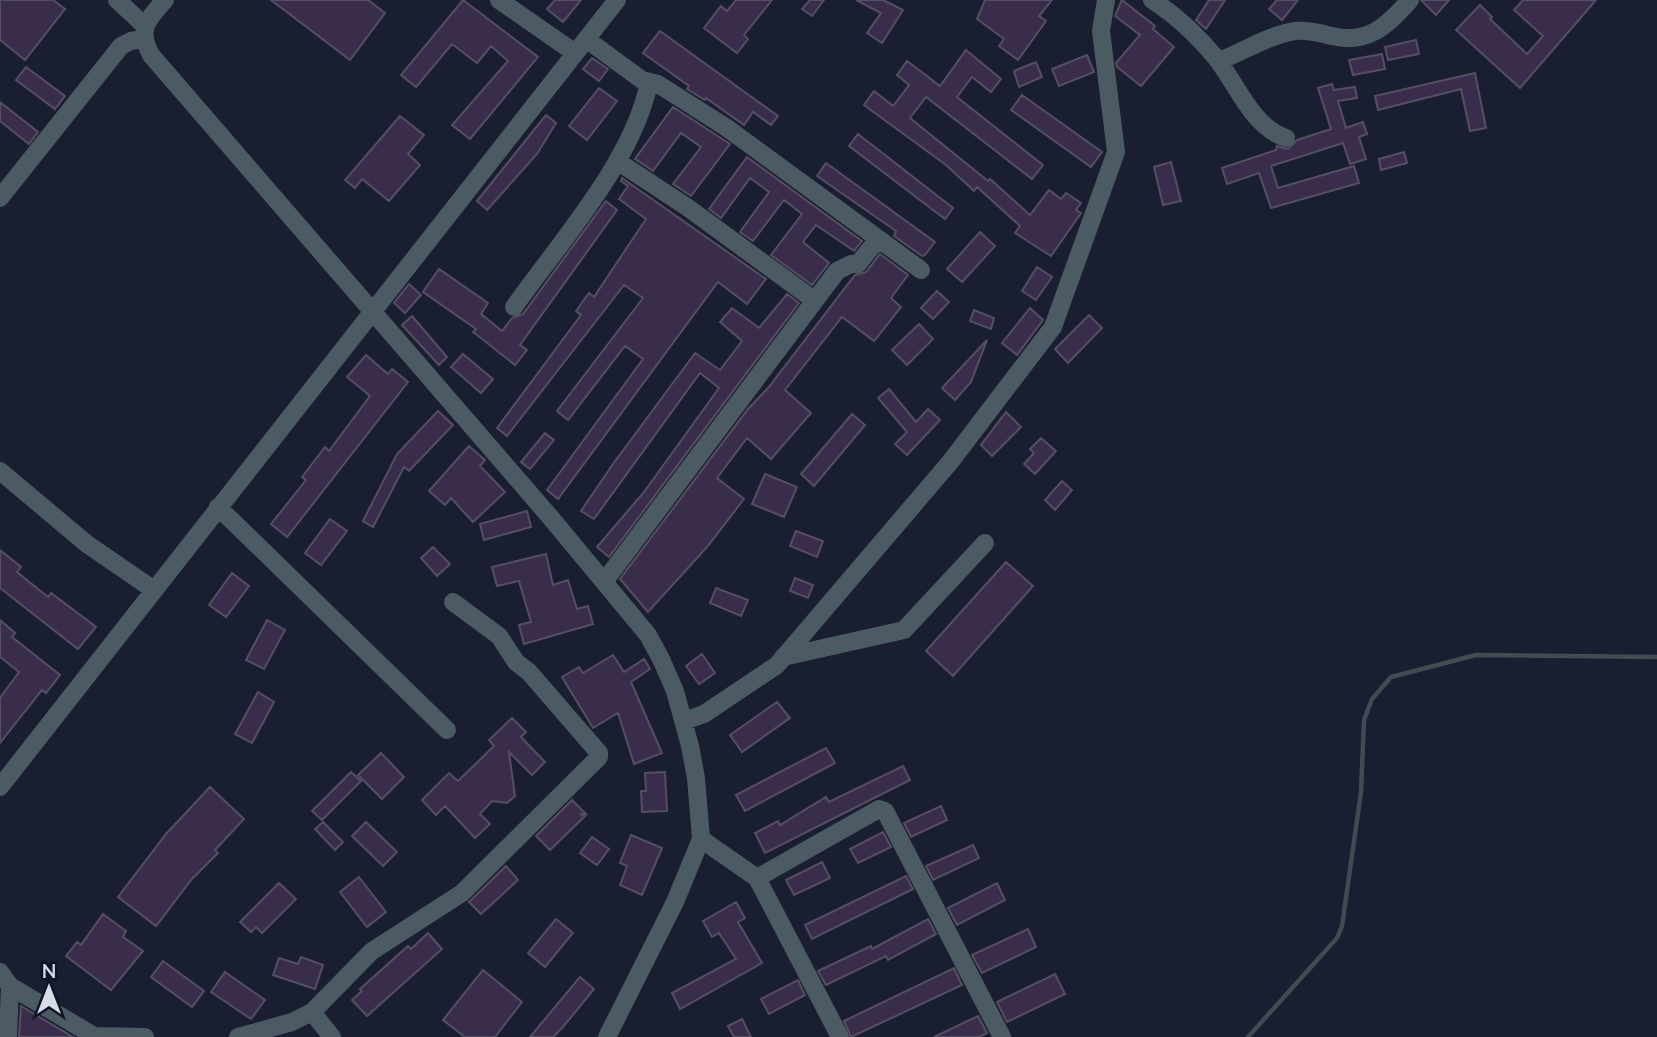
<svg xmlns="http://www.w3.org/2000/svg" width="1657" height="1037" viewBox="0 0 1657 1037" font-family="Lato,sans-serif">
<rect width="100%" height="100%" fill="#191e30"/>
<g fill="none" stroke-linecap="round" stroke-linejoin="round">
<!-- stream -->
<path stroke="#414c52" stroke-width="4.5" d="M1248,1037L1337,938L1342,926L1361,792L1364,720L1372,699L1391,677L1476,655L1657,657"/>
</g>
<!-- building -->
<path fill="#3a2d4b" stroke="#564e62" stroke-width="2" d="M0,0H53L65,9L25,60L0,40Z
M271,0H368L385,13L350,60Z
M463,0L538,57L470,139L452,125L508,61L491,46L477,63L452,44L416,87L401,75Z
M555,0H581L563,22L547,9Z
M736,0H772L744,35L748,39L737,53L704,28L721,6L727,11Z
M810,0H824L812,16L802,9Z
M856,0H883L903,10L882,43L867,33L881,13Z
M985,0H1052L1039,16L1046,21L1018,60L999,46L1004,39L977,19Z
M1122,0L1155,26L1153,29L1174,47L1141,86L1117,67L1116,63L1140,35L1115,16Z
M1209,0H1225L1206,29L1196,20Z
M1277,0H1298L1282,20L1269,9Z
M1421,0H1449L1436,15Z
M1523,0H1596L1520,88L1456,30L1480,5L1492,17L1490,19L1527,54L1543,36L1514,10Z
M660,31L778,116L771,125L753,112L744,125L706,98L705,100L687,89L689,86L643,53Z
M1416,40L1419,54L1388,60L1385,47Z
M966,50L1001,79L991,92L972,77L957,97L1043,165L1032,179L926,97L910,118L988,181L990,179L1030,215L1049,190L1061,199L1066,193L1081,203L1076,210L1081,213L1051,256L1015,233L1020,226L977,187L974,191L946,165L864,105L874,91L893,106L909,85L897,75L907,61L940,86Z
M1382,54L1385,69L1353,75L1349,60Z
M1087,55L1094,72L1059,86L1052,69Z
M592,58L608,69L599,81L583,69Z
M1036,62L1042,77L1019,87L1014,71Z
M26,67L65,96L55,109L16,80Z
M1475,73L1486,128L1470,131L1461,89L1378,110L1375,96Z
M1332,84L1334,90L1355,87L1357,98L1338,101L1346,128L1363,122L1367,134L1359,137L1366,159L1350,164L1343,143L1271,166L1278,188L1354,166L1359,183L1271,208L1259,173L1227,184L1222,168L1276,150L1277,146L1288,149L1297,140L1331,129L1318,88Z
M599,88L617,101L587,140L569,126Z
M1022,95L1102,152L1091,167L1011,110Z
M0,102L38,132L29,144L0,121Z
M673,107L730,144L691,196L673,184L701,147L681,133L653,171L635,159Z
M546,115L556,123L537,154L487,210L477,201Z
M400,116L424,135L408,154L420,165L389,201L362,179L355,188L345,180Z
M858,134L953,208L945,219L849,146Z
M1404,152L1407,163L1381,170L1379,159Z
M747,157L862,241L854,251L816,225L803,242L829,263L812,285L771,255L802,214L784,200L753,241L740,232L769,192L750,178L721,218L709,209Z
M1171,162L1181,201L1163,205L1154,167Z
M826,163L935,242L925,255L922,256L894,236L896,231L817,176Z
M622,178L766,279L747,304L718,282L558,499L547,490L643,359L625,346L568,420L557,411L643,298L624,285L507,436L497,428L581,315L576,311L589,293L594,297L646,219L619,199L628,186L621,181Z
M606,201L617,210L520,345L527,350L515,365L473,332L476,329L423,292L439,269L488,303L481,314L502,331L512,318L523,314Z
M980,232L995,246L962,282L947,269Z
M880,254L908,275L891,298L901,307L874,341L842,317L785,390L811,413L771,459L747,438L717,478L744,499L707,547L648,612L620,579L748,409L768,388L855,275L866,272Z
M1037,267L1052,277L1036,300L1022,291Z
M409,284L421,295L405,313L394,303Z
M937,291L949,302L933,319L921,308Z
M787,294L799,303L609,557L597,547L644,492L719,388L700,373L594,519L581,511L613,464L695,353L720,370L742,341L720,322L732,308L759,328Z
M1030,308L1043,320L1017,355L1002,343Z
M974,310L994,318L991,329L970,321Z
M1089,315L1102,328L1068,363L1055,349Z
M412,316L447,357L439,365L402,325Z
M919,324L933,339L907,365L892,350Z
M987,340L971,382L955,400L942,388Z
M463,354L493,379L481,393L451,367Z
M366,355L388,374L392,369L408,382L287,537L271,524L306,480L302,477L325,447L329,451L370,396L347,377Z
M889,389L916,422L928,409L940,420L907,455L895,444L907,432L878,398Z
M438,411L453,425L409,471L404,467L373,527L363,521L397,454Z
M1006,412L1021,427L992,456L981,445Z
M852,414L865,425L814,486L801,474Z
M545,433L554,440L530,469L521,462Z
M1041,438L1056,451L1035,474L1024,464L1034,453L1030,449Z
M469,446L485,460L480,466L505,492L473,522L451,498L445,505L429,491Z
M765,474L797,487L784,517L752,504Z
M1062,481L1072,490L1055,510L1045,500Z
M527,511L531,527L484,540L480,524Z
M330,519L347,531L321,565L305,553Z
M796,531L823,541L817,557L790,546Z
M433,547L450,564L437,576L421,558Z
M0,550L21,567L17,572L48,597L51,593L96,627L78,649L0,588Z
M546,554L553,585L568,580L577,609L588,606L593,624L524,644L519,625L531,622L519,581L497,586L492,567Z
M1006,562L1033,586L953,676L926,651Z
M232,573L249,586L226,617L209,605Z
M795,578L813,585L808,598L790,591Z
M716,588L748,600L741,616L710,603Z
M0,620L15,633L12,637L60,675L46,693L42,690L0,743V698L19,672L0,657Z
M267,620L285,630L264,669L246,660Z
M702,654L715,673L699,684L686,666Z
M613,655L624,672L644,659L650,669L631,682L662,753L634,764L618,713L593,728L562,677L579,667L583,673Z
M258,692L274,702L252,743L235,734Z
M777,702L790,718L742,752L730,735Z
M512,718L526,732L521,737L545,762L532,775L509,752L515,796L507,803L492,801L480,814L490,824L475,838L445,806L436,815L422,800L449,773L458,781L494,746L489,740Z
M826,748L835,763L745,811L736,795Z
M381,753L404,777L382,799L358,775Z
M903,766L910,780L765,853L755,833L778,821L780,825L826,797L829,802Z
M351,772L361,781L322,820L312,811Z
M665,772L667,811L642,812L641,791H646L645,773Z
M210,787L244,819L215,850L218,853L192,879L156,926L118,897L166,834Z
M572,800L586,814H580L585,816L550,850L536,836Z
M941,806L947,820L911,837L904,823Z
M323,822L343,842L335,850L315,829Z
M366,822L397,852L383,866L352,836Z
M883,832L891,847L858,863L850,849Z
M631,835L662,848L642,895L620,885L627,866L620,863Z
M592,837L609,849L597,865L580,853Z
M973,845L979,858L933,880L926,866Z
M822,862L830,878L794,895L786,880Z
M506,866L518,880L481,914L469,902Z
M906,876L913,889L812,939L805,925Z
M359,877L386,912L367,927L340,892Z
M279,883L296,899L262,933L256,927L251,932L240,922Z
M997,883L1005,900L957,925L948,908Z
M736,902L745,918L738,922L762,963L680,1009L672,993L736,959L719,933L712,937L703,921Z
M103,914L126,931L123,937L143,951L111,990L66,956L77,942L81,945Z
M556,919L573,933L545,967L528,953Z
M928,919L936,934L888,960L886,956L826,985L818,971L871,946L872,949Z
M1028,929L1036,947L982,973L972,955Z
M428,933L442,949L367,1016L352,1000L362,991L360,989L408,946L411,949Z
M301,957L323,965L315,989L273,975L279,958L298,964Z
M163,961L204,991L192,1007L151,977Z
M954,968L962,985L851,1037L844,1021Z
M483,970L522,1002L495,1037H465L443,1020Z
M225,972L265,1000L251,1019L211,992Z
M1055,974L1065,994L1007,1022L997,1002Z
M580,977L594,989L563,1027L553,1037H530Z
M798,980L805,995L769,1014L761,999Z
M21,1006L73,1037H19Z
M978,1016L987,1033L979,1037H934Z
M742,1019L751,1037H734L728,1026Z"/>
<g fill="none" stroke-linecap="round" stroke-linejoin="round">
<!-- minor -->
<path stroke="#4c5a64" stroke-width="18" d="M117,0L145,26
M165,0C147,20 137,29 151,55L551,518L648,635L661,659L675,691L690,746L696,778L701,839L675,902L607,1037
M499,0L575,53
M1152,0C1177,16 1197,35 1216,58C1237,84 1252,127 1286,138
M586,39L642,80L658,84L727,128L921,270
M1219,61C1243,52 1268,35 1295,31C1308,30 1319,33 1332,36C1368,45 1388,25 1410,0
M617,161L687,207L814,300
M0,198L121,46L131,41L143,39
M514,307C560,242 634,160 649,82
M0,471L87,544L154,590
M218,507L447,730
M604,582L837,271L851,264H858L878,239
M783,657L904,630L985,543
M684,721L704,714L777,665L951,461L1053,327L1116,152L1101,31L1106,0
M0,787L617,0
M701,839L757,878L840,1037
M757,878L879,809L885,811L1002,1037
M0,972L10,986L8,1037
M10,986L94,1036L145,1037
M312,1012L332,1037
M238,1037L292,1022L312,1012L372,951L462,893L599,757V753L529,672L516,662L499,636L453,602"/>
</g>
<!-- north arrow -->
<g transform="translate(49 988)" stroke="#101526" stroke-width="5" paint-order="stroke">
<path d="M0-5L12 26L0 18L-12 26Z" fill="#d8dce8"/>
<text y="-10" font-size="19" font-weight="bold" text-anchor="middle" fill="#d8dce8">N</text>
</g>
</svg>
